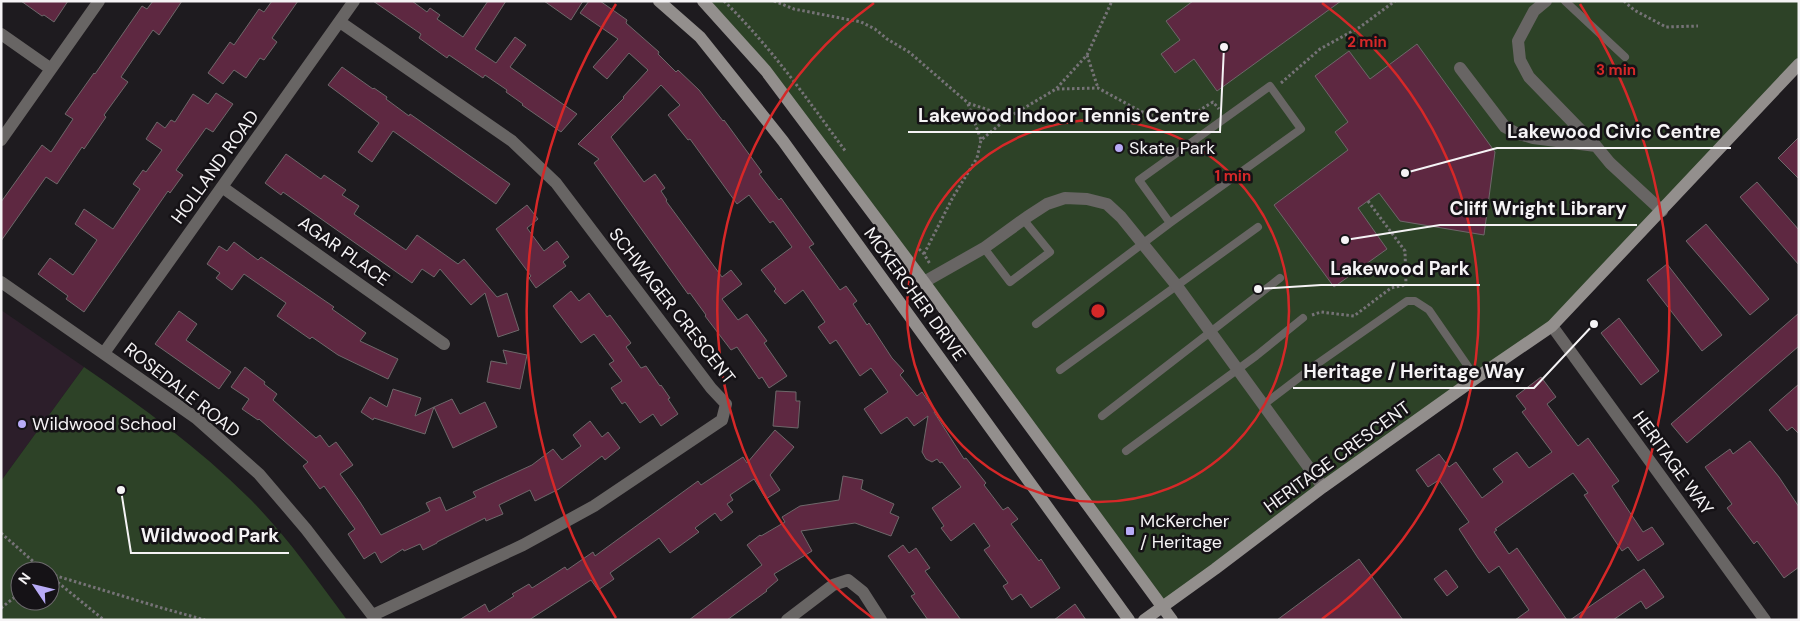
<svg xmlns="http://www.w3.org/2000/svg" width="1800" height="621" viewBox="0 0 1800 621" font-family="'DM Sans',sans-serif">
<rect width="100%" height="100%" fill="#1e1b1f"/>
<!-- education -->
<path fill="#2c1e2a" d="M1,310L84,367L1,481Z"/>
<!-- green -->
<path fill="#2d4227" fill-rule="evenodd" d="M703,1H1799V63L1552,326L1162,607L766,71Z
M84,367C142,407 199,448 249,498C286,535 316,578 347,620H1V481ZM20,571H50V601H20Z"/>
<!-- building -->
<path fill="#5e2841" stroke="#6e686a" d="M21,1H68L54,22L44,15L42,16Z
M153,1H182L159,35L153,30L121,77L128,82L104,115L106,117L84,149L82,147L57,184L46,177L1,241V202L42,145L51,152L73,119L65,114L94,73L95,74L142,6L147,9Z
M272,1H298L272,38L277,42L264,60L260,58L246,78L234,70L223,84L208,73L230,42L234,45L259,9L264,12Z
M373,1H412L427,12L430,8L440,15L437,19L463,37L488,1H506L475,49L496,63L515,37L526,45L510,67L577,114L561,132L522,105L523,104L506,92L507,90L485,75L483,78L449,55L447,58L419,38L421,34Z
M544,1H583L571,20Z
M589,1H600L627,20L626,23L659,52L658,54L676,72L678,70L699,90L723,121L724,120L762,172L759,174L779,200L781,198L814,244L809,247L840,290L846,286L857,301L853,304L867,325L869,323L892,358L904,371L900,375L917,396L922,392L935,411L934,412L964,459L966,458L986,483L984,485L1003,510L1008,507L1018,519L1011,524L1039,561L1041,559L1060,588L1031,608L1021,594L1012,600L1003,586L1008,583L984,550L990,546L974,523L951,541L941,528L944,526L932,508L961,487L942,462L940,463L937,459L932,462L926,459L922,452L928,416L914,426L907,417L881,434L864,409L888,392L871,368L860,376L836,340L830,344L818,327L825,322L803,290L785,304L774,291L776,289L761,270L792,247L773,221L770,223L749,195L737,204L690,139L688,140L668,115L680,105L661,85L611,137L644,182L655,174L665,188L661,191L667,200L666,201L722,277L731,270L742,284L722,299L738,320L747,314L767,341L764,343L787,376L769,388L762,377L759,379L737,347L731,350L705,316L706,315L690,293L688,294L594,163L599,159L578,144L624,98L623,97L648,70L629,53L607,79L593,67L618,39L580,13Z
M1193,1H1341L1217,91L1194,59L1175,73L1161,54L1180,40L1166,21Z
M1417,44L1495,152L1484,235L1400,221L1379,193L1358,208L1387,249L1334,287L1274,205L1348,150L1335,132L1348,122L1315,76L1349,51L1370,79Z
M342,67L373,89L374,88L387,97L386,99L409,116L410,114L510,184L496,204L393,131L372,162L358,152L379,123L328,85Z
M216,93L233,104L213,132L206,128L176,170L183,175L170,193L168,191L84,312L66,299L68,296L38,274L50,258L73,275L97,240L75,224L84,209L113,229L140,189L133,184L143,170L146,172L162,150L146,139L157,122L165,128L171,120L175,122L193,94L208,104Z
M1799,137V179L1778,158Z
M286,154L321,179L324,175L346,190L342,195L359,206L354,214L406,250L417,235L458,264L464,259L497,297L507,293L519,330L498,337L485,293L471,305L440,269L434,277L422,269L412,283L283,192L281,195L265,183Z
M1757,182L1799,230V265L1740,197Z
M527,205L538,219L527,228L544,251L557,241L569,257L563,262L566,266L536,288L529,278L531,276L496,229Z
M1706,224L1769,299L1750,315L1686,241Z
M234,242L258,260L261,257L334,307L332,309L366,333L360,341L398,359L388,379L338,355L312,337L310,339L277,316L286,303L244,274L232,290L216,278L220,273L207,264L219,246L227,251Z
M1667,264L1722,335L1702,351L1647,280Z
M571,291L579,301L589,293L607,317L610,315L631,343L626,347L641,368L646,366L660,386L661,385L670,398L668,399L678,414L661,426L653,414L640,423L625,402L622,404L611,388L622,381L609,364L614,361L594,334L581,343L553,306Z
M179,311L197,324L186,340L231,372L219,389L155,344Z
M1799,313V346L1687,443L1671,424Z
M1619,318L1659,371L1641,385L1601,333Z
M503,350L527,355L520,389L487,382L491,361L507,364Z
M245,367L265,382L264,384L277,394L273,400L316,438L320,435L329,447L336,442L353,465L340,474L360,502L381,535L430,511L426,503L440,497L446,511L476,497L473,492L532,465L553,449L562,460L581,446L573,435L590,421L602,437L608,432L620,448L605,460L602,456L559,489L535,501L530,490L499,505L503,514L486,521L485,518L437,542V543L423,550L420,544L404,551L403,549L381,563L375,552L364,559L348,534L355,529L324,486L320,489L303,466L308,462L259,419L258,420L242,409L249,399L231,387Z
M1541,377L1556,397L1547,404L1578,446L1588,438L1619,481L1612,486L1643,532L1652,527L1664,544L1638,561L1628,547L1622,551L1584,495L1588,493L1573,473L1495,529L1497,530L1494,532L1509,554L1517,548L1567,620H1515L1529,610L1499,566L1489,573L1478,558L1459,529L1469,522L1439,480L1428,487L1416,470L1439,454L1449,467L1456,462L1482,498L1503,482L1493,469L1517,452L1529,468L1552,452L1522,412L1526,409L1516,396Z
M1799,384V434L1792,427L1787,431L1769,410Z
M393,389L421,398L415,416L434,407L425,434L374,418L373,420L361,412L370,397L387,407Z
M776,391L796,392V401H800L798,428L773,426Z
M452,399L460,414L485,402L497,427L453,448L434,407Z
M775,430L794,447L770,475L780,490L766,499L754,479L730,495L733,500L727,504L733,512L721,521L715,513L695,528L699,532L670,553L659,538L610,573L614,579L598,590L591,580L529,620H459L485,604L489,612L514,596L512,594L529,584L532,588L565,567L567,570L593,552L595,556L698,481L701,485L743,457L747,463Z
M1750,441L1779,477L1799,507V567L1784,578L1757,541L1754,544L1727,508L1732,504L1705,467L1730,449L1733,454Z
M843,476L863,480L861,489L894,504L890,513L899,517L891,536L855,523L801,531L812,551L774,574L778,580L766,590L767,591L727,620H689L762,565L747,545L760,535L761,536L785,522L782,517L800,506L839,500Z
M903,545L909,553L916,548L930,568L925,571L961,620H928L911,596L915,594L888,556Z
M1359,559L1403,620H1277Z
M1644,569L1664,597L1646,609L1641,601L1613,620H1570Z
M1446,570L1458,587L1447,596L1434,579Z
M1075,604L1086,620H1054Z"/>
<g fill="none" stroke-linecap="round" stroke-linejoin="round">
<!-- path -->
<path stroke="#767377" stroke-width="3" stroke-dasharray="2.5 2.5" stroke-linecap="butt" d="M724,1C771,47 808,100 846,152
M774,1L794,9L861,22L875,29L887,39L909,52L968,103L1009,117
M1624,1L1634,10L1666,27L1698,26
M1087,55L1098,88
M1281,83L1320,49L1360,27L1395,1
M1057,89L1098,88L1140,111L1162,119L1190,116L1213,102L1219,109
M968,104L981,140
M1368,201L1405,251L1406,285
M919,249L924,254L930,264
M924,254L953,197L977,158L981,140L1009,117L1056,89L1087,55L1112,1
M1312,315L1321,312L1354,316L1391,288L1406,285
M1,533L44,571
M50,574L162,608L205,620
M50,576L104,620
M1,608L20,593"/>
<!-- lane -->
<path stroke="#686564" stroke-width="8" d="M1565,1L1625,57
M984,248L1010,282L1050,252L1023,219
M1036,324L1170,223L1301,129L1270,86L1139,180L1170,223
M1060,370L1258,227
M1263,405L1317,364L1407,301H1415L1429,310L1476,378
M1102,416L1280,278
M1126,451L1256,356L1303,318"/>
<!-- street -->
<path stroke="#686564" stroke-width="12" d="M1546,1L1534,11L1518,41L1520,60L1529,77L1596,146
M340,22L512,141L556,183L711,388L726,404L722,420L594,506L523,545L373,615
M1,34L51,69
M1460,68L1505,127L1516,133L1533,138L1596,146L1610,163L1662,211
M1,140L99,1
M222,187L444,344
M1,282L196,418L259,474L306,529L376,620
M924,282L984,248L1027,217L1047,204L1065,198L1087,199L1107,204L1121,217L1177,286L1323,487
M1552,326L1765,620
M104,353L354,1
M787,620L833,585L848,580L863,592L881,620"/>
<!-- secondary -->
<path stroke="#938f8d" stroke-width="12" d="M659,1L700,37L783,141L1129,620
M703,1L766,71L924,282L1172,620
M1144,620L1215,569L1323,487L1476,378L1552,326L1799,64"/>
</g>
<!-- distance rings -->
<g fill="none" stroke="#d62828" stroke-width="2.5">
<circle cx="1098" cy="311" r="191"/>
<path d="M874 619A381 381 0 0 1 874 3M1322 3A381 381 0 0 1 1322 619"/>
<path d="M616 618A572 572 0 0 1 616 4M1580 4A572 572 0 0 1 1580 618"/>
</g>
<!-- markers -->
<g fill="#b8abf7" stroke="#151216" stroke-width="2">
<circle cx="1119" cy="148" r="5"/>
<circle cx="22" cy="424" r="5"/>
<rect x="1125" y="526" width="10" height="10" rx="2.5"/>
</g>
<g text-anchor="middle" stroke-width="5" stroke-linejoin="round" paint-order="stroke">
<!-- poi labels -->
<g font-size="18" fill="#f5f3f5" stroke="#151216" text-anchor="start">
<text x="1129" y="154">Skate Park</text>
<text x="32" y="430">Wildwood School</text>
<text x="1140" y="527">McKercher<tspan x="1140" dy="21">/ Heritage</tspan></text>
</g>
<!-- street labels -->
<g font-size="18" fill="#f5f3f5" stroke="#151216">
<text transform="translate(215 167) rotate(-54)" y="6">HOLLAND ROAD</text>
<text transform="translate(344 251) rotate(35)" y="6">AGAR PLACE</text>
<text transform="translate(915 294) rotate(54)" y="6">MCKERCHER DRIVE</text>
<text transform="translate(672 306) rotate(52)" y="6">SCHWAGER CRESCENT</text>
<text transform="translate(182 390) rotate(38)" y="6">ROSEDALE ROAD</text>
<text transform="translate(1337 457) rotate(-36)" y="6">HERITAGE CRESCENT</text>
<text transform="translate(1673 463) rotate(54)" y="6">HERITAGE WAY</text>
</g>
</g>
<circle cx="1098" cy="311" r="8" fill="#d62828" stroke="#151216" stroke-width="2.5"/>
<g font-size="15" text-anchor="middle" font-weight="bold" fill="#d62828" stroke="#151216" stroke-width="5" stroke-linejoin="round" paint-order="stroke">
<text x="1367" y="47">2 min</text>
<text x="1616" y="75">3 min</text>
<text x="1233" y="181">1 min</text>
</g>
<!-- callouts -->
<path fill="none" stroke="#f5f3f5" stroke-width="2" d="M1224 47L1220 132H908M1405 173L1497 148H1731M1345 240L1440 225H1637M1258 289L1321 285H1480M1594 324L1534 388H1293M121 490L131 553H289"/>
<g fill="#f5f3f5" stroke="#151216" stroke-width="2">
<circle cx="1224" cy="47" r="5"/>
<circle cx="1405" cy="173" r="5"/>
<circle cx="1345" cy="240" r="5"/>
<circle cx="1258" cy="289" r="5"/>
<circle cx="1594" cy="324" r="5"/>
<circle cx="121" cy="490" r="5"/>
</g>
<g font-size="19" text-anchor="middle" font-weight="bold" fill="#f5f3f5" stroke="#151216" stroke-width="5" stroke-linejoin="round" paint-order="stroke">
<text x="1064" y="122">Lakewood Indoor Tennis Centre</text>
<text x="1614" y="138">Lakewood Civic Centre</text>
<text x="1538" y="215">Cliff Wright Library</text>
<text x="1400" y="275">Lakewood Park</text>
<text x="1414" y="378">Heritage / Heritage Way</text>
<text x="210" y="542">Wildwood Park</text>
</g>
<!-- border -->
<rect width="1800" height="621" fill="none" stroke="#f5f3f5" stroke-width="5"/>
<!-- north arrow -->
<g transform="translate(35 586) rotate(305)"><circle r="24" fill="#151216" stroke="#6f6c6f"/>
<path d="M0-4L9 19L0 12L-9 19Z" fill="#b8abf7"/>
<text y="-8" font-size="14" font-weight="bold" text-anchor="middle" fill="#f5f3f5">N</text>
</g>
</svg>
